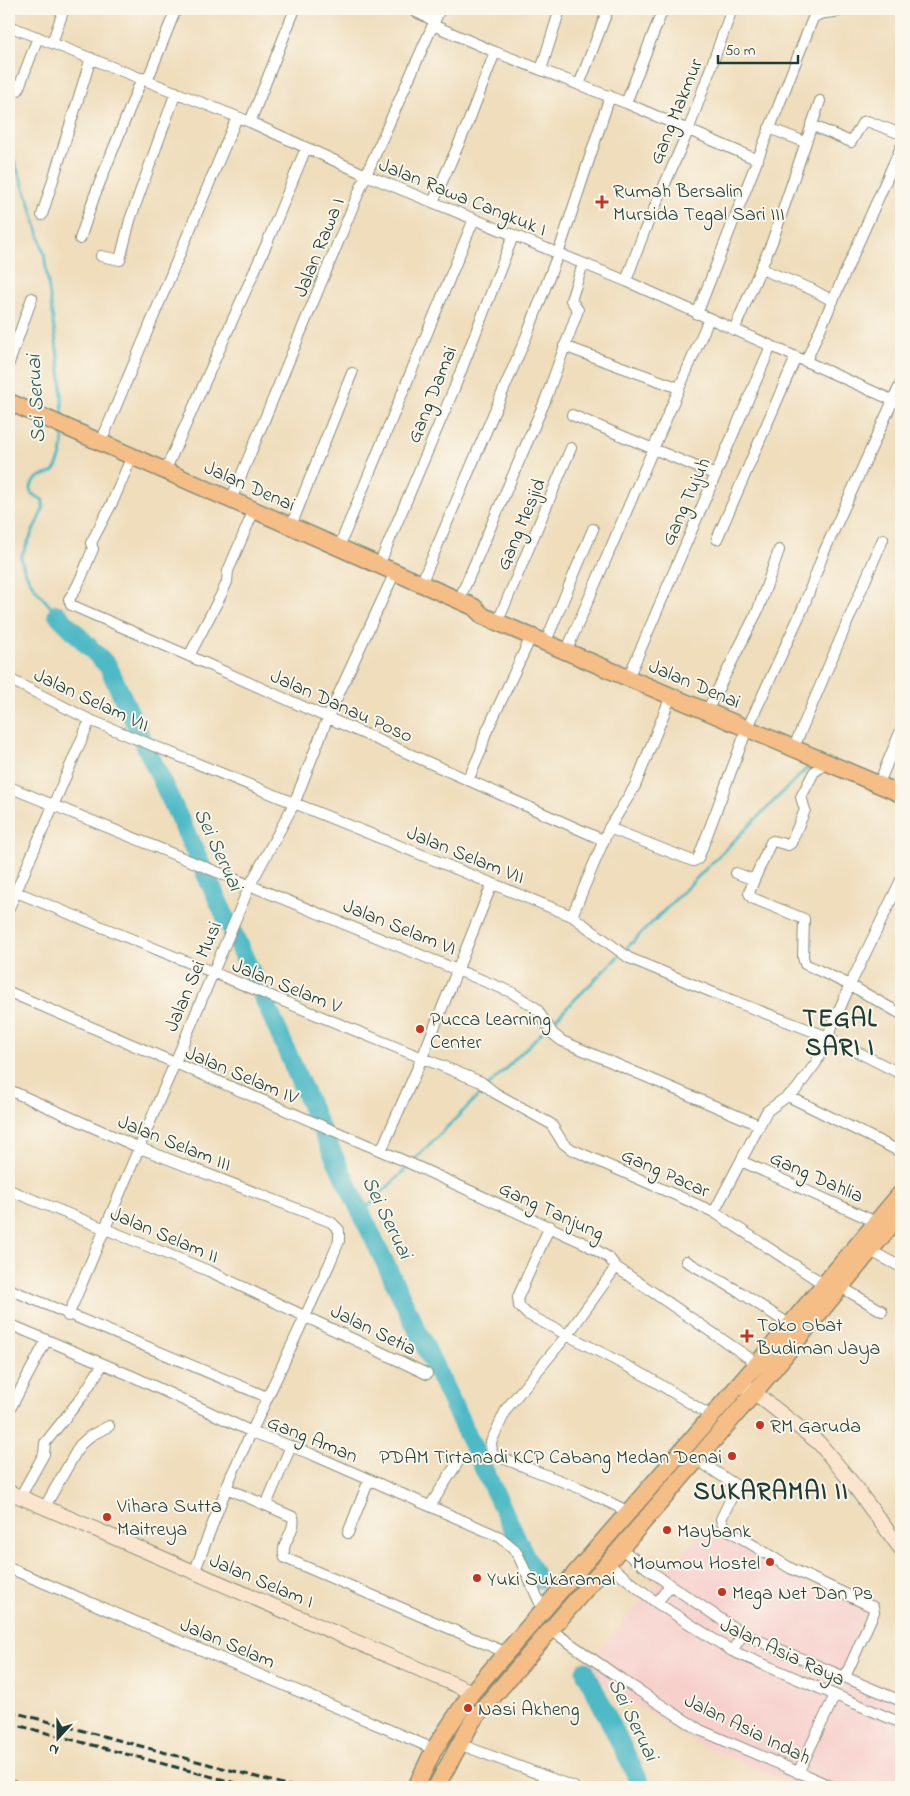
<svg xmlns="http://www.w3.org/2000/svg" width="910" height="1796" viewBox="0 0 910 1796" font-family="'Indie Flower',sans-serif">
<rect width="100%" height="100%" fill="#fbf7ec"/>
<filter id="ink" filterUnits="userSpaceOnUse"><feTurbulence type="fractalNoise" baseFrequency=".02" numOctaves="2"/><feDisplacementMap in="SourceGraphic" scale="10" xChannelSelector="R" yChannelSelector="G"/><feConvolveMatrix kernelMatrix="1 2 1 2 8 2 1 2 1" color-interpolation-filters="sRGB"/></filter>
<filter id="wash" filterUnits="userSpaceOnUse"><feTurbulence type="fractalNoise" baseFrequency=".0096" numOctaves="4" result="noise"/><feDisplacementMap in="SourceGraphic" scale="20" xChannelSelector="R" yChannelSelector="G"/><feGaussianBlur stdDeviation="1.12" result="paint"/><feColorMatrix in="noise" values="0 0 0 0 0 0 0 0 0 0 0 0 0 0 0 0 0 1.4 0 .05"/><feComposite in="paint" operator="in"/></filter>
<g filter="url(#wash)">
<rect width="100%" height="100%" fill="#efddbb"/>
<!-- built -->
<path fill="#f7d0cc" d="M707,1526L781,1572L865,1612L842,1669L901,1695V1787H799L693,1741L582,1669Z"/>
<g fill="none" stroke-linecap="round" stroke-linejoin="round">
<!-- stream -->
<path stroke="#4dbac6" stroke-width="3" d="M9,147L30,204L44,253L61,379L63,420
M57,614C43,598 23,578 21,557L43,509V500L32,494L30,490C34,475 42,477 53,472C62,459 63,447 63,431
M413,1161L808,767
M361,1213L409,1166"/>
<!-- river -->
<path stroke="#4dbac6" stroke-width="19" d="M57,614L108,666L264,999L319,1125L537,1580
M585,1671L642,1787"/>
</g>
</g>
<g filter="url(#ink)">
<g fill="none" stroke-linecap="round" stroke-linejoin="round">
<defs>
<path id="street" d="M410,9L435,21
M433,25L495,52L626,103L758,160
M9,26L250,122L366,175L626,281L901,404
M52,43L64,9
M541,70L560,9
M147,81L176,9
M579,85L608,9
M18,90L38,37
M626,103L663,9
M250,122L295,9
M811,125L851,142L863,122L867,121L901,134
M769,128L805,142
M433,202L468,123L495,52
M42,215L91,58
M80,239L94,197L142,78
M101,256L120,260L130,220L176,92
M761,269L811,289L833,301
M626,281L644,232L688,131L732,9
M697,314L813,18C822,10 834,15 843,9
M734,330L772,242L820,101
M564,346L679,388
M806,361L901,147
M9,363L32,298
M572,415L716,475
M101,442L237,117
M132,456L113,501L91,543L93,549C85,566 81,584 69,599L71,605L189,656L603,840
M165,471L267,243L306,148
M231,500L366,175L440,9
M291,526L352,373
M717,539L796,357
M339,547L474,219
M379,565L454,389L513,236
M421,584L527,335L558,254L610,96
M459,600L545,401L578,310L571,300L583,264
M501,614L571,448
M549,634L593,529
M566,652L709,319
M189,656L221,595L227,582L228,571L254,510
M632,669L771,346
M9,679L90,720L572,916L629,958L731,1000L828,1037L901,1074
M711,703L758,610L779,550
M797,740L883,539
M882,776L901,730
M468,780L481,751L485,735L531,637
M9,787L511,992L536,1008L553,1034L562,1041L759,1125
M609,828L693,861L698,859L747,729L803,608L824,552L901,383
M736,873L754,880L749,893L752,898L804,919L803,957L805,964L850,985L901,1014
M754,880L771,842L773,841L788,845L791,843L805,810L801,797L814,772L827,763
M9,889L481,1082L495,1093L551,1124L563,1143L571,1149L714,1212L825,1285
M9,908L90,720
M572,916L609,828L635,786L671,696
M9,992L407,1162L586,1244L609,1258L616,1267L761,1366
M9,1090L140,1148L331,1222L339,1230V1241L329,1265L231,1476L194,1573
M788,1096L901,1152
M381,1151L422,1058L492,884
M741,1161L878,1223
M9,1190L209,1271L427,1374
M714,1212L767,1111L796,1090L816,1063L850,985L901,880
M550,1226L518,1297L519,1306L527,1314L646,1376L711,1416
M867,1249L901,1267
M686,1261L740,1292L790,1325
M616,1267L568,1334L507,1408L491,1442L492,1454L582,1489L629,1512
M841,1287L882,1311
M9,1289L267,1397
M68,1316L250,885L294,804L328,717L395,572
M9,1324L132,1376L252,1432L311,1454L500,1537L513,1548L518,1555L544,1612
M9,1411L46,1341
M696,1459L737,1486L721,1519L724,1527L790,1568L873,1607L874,1612L845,1677
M226,1488L293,1517C297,1531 279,1543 285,1558L507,1653
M20,1497L44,1454L45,1443L81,1398L103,1364
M266,1505L291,1446
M430,1506L458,1462
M44,1508L80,1445L90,1436L109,1426
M348,1533L369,1480
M621,1549L670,1585L743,1634L901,1701
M608,1564L657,1603L732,1651L901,1723
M9,1568L434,1749
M657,1603L670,1585
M551,1630L624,1681L700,1730L833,1787
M732,1651L743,1634
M459,1744L574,1787
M798,1773L835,1695"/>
<path id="secondary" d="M746,1386L819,1443L849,1479L901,1549
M9,1492L472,1692
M9,1786L13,1787"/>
<path id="primary" d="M9,402L474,607L483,616L901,794
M416,1787L434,1749L472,1692L757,1364L901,1193
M436,1787L473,1720L754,1393L901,1213"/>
</defs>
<!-- street casing -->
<use href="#street" stroke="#878d78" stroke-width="12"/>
<!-- secondary casing -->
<use href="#secondary" stroke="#878d78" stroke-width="16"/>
<!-- primary casing -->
<use href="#primary" stroke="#878d78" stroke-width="19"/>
<!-- street -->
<use href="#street" stroke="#fff" stroke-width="10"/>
<!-- secondary -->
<use href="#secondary" stroke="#fbe5cf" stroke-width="14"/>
<!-- primary -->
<use href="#primary" stroke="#f6be87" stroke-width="16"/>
<!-- rail -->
<path stroke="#1f3d34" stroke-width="3" stroke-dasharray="8 4" stroke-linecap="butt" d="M9,1711L294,1787
M9,1723L251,1787"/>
</g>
</g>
<!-- markers -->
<g fill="#c8321e" stroke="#fbf7ec" stroke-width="2">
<path d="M599.5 194.5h5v5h5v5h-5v5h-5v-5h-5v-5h5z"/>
<circle cx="420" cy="1029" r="5"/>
<path d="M744.5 1328.5h5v5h5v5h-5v5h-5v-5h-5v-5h5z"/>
<circle cx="760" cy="1425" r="5"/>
<circle cx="732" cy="1456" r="5"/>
<circle cx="107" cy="1517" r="5"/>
<circle cx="667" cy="1530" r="5"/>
<circle cx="770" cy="1562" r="5"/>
<circle cx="477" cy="1578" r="5"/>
<circle cx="722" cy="1592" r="5"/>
<circle cx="468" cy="1708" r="5"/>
</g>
<g text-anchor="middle" stroke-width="4" stroke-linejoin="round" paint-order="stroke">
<!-- street labels -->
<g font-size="20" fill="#1f3d34" stroke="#fbf7ec">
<text transform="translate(675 111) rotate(-68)" y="7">Gang Makmur</text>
<text transform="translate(463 196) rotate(22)" y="7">Jalan Rawa Cangkuk I</text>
<text transform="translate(318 247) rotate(-68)" y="7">Jalan Rawa I</text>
<text transform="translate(431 394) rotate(-68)" y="7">Gang Damai</text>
<text transform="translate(250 485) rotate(24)" y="7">Jalan Denai</text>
<text transform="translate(685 501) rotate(-66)" y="7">Gang Tujuh</text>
<text transform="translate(520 524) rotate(-67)" y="7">Gang Mesjid</text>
<text transform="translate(695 683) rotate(23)" y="7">Jalan Denai</text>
<text transform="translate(92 699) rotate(25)" y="7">Jalan Selam VII</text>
<text transform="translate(342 705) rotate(24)" y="7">Jalan Danau Poso</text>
<text transform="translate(466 854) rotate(22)" y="7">Jalan Selam VII</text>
<text transform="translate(400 926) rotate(22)" y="7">Jalan Selam VI</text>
<text transform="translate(192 976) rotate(-67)" y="7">Jalan Sei Musi</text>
<text transform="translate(287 985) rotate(22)" y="7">Jalan Selam V</text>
<text transform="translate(242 1074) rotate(23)" y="7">Jalan Selam IV</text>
<text transform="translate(175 1142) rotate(22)" y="7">Jalan Selam III</text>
<text transform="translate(666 1172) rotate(24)" y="7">Gang Pacar</text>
<text transform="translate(817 1176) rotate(24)" y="7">Gang Dahlia</text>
<text transform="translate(552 1210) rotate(25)" y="7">Gang Tanjung</text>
<text transform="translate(165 1234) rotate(23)" y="7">Jalan Selam II</text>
<text transform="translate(374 1329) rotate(26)" y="7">Jalan Setia</text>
<text transform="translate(313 1438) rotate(22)" y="7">Gang Aman</text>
<text transform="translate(262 1580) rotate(23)" y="7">Jalan Selam I</text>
<text transform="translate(228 1642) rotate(23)" y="7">Jalan Selam</text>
<text transform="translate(783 1651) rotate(25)" y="7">Jalan Asia Raya</text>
<text transform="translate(748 1728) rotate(26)" y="7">Jalan Asia Indah</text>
</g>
<!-- poi labels -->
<g font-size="20" fill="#1f3d34" stroke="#fbf7ec" text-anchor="start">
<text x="613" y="197">Rumah Bersalin<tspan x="613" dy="23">Mursida Tegal Sari III</tspan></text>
<text x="430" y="1025">Pucca Learning<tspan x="430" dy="23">Center</tspan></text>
<text x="757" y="1331">Toko Obat<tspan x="757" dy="23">Budiman Jaya</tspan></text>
<text x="770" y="1432">RM Garuda</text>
<text x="722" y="1463" text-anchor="end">PDAM Tirtanadi KCP Cabang Medan Denai</text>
<text x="117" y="1512">Vihara Sutta<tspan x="117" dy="23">Maitreya</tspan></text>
<text x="677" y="1537">Maybank</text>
<text x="760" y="1569" text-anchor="end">Moumou Hostel</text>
<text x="487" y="1585">Yuki Sukaramai</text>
<text x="732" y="1599">Mega Net Dan Ps</text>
<text x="478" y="1715">Nasi Akheng</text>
</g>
<!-- water labels -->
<g font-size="21" font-style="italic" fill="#2a5c58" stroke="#fbf7ec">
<text transform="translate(35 399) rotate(-93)" y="7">Sei Seruai</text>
<text transform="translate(219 849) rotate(65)" y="7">Sei Seruai</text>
<text transform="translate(388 1217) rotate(64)" y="7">Sei Seruai</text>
<text transform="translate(634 1719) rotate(64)" y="7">Sei Seruai</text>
</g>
<!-- district labels -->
<g font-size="25" font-weight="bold" letter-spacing="1" fill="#1f3d34" stroke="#fbf7ec">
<text x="840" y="1026">TEGAL<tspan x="840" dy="29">SARI I</tspan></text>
<text x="771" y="1499">SUKARAMAI II</text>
</g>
</g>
<!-- margin -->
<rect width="910" height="1796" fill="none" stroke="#fbf7ec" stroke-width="30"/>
<!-- north arrow -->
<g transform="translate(58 1738) rotate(201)" stroke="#fbf7ec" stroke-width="4" paint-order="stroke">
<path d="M0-4L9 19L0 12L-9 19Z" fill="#1f3d34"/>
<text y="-8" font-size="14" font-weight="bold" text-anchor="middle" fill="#1f3d34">N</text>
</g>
<!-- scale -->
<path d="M718 55v8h80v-8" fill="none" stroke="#1f3d34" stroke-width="2.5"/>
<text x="725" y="55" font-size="15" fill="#1f3d34" stroke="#fbf7ec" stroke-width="4" paint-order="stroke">50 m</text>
</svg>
